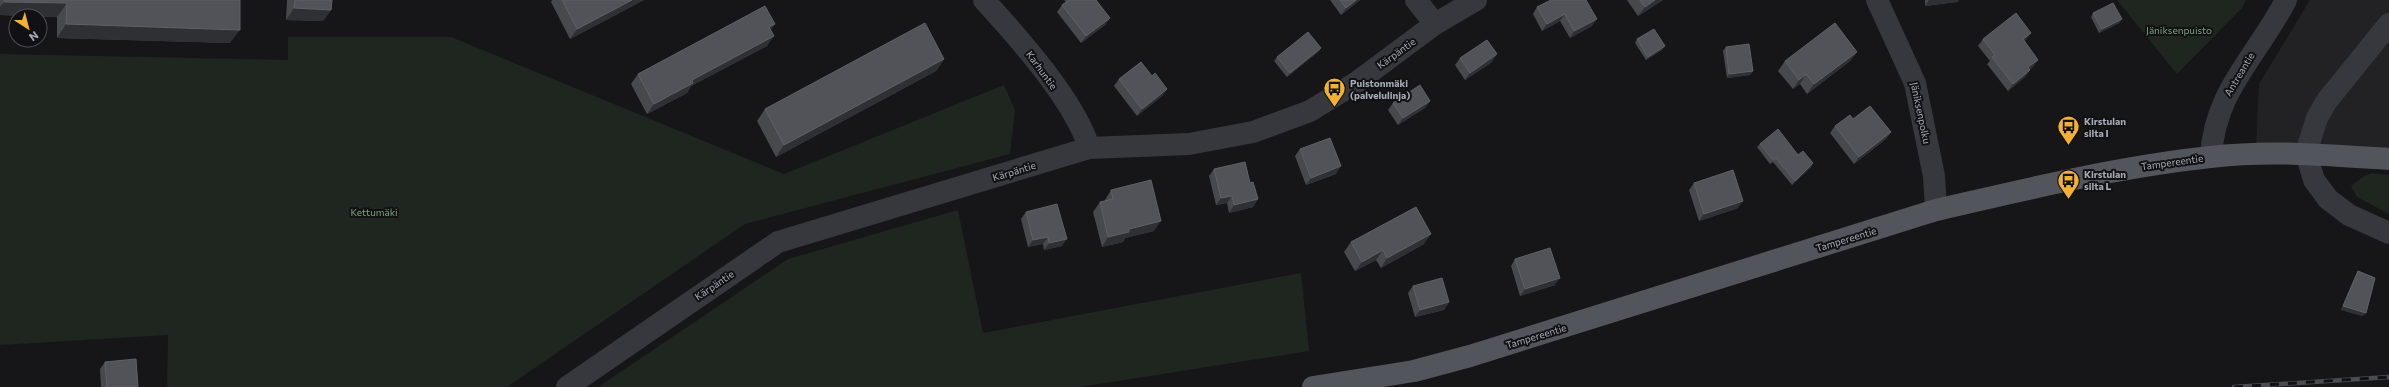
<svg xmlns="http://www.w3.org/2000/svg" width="2389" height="387" viewBox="0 0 2389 387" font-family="Commissioner,sans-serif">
<rect width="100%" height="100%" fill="#161618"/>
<!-- built -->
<path fill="#222225" d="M2310,0H2389V151L2256,147L2259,84Z"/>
<!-- green -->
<path fill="#1e261f" d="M2117,0H2246L2242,8L2177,74Z
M288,37H451L784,174L1004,85L1015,110L1010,154L745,224L507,387H167L168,335L0,345V54L288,60Z
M2372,173L2389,175V214L2357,197L2351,186L2364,176Z
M958,210L983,333L1301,273L1309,351L1080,387H598L788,259Z"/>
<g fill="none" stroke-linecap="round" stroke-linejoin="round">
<!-- minor -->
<path stroke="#37383d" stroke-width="22" d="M984,0C1017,36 1076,102 1089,148
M1416,0L1435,24
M1877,0L1915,83L1934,176L1936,210
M2389,24L2326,102L2317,118L2306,153L2314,180L2328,199L2349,215L2389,233
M2211,157C2214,91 2258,55 2286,0
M567,387L778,242L1089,148L1189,144L1253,132L1310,111L1357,82L1435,24L1476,0"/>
<!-- major -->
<path stroke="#53555c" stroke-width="22" d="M1313,387L1414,371L1470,356L1936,210C2027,189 2118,167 2210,157C2270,150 2329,155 2389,159"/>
<defs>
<path id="rail" d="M2234,387L2389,377"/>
</defs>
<!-- rail casing -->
<use href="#rail" stroke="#4a4c52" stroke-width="4.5"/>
<!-- rail -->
<use href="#rail" stroke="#111113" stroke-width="3" stroke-dasharray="9" stroke-linecap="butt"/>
</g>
<!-- wall -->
<path fill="#47494d" d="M0,0H240L230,43L57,38V17L0,15Z
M287,0H332L331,10L323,21L286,20Z
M552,0H644L570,39L551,2Z
M1064,0H1096L1110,18L1105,25L1081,43L1057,12L1062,5L1066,2Z
M1330,0H1360L1341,15Z
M1551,0L1592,26L1570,38L1560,21L1542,31L1533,14L1537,7Z
M1627,0H1663L1638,16Z
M1925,0H1959L1957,2L1925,6Z
M2093,13L2122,19L2119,23L2099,33L2091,17Z
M775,24L770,30L767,46L691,86L687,93L647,114L631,84L638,74Z
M1637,39L1665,46L1662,50L1646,60L1635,43Z
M1983,39L2026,40L2024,41L2033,67L2030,69L2025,77L2008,91L1987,64L1990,61L1978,46Z
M1726,47L1753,71L1750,75L1727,78L1723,51Z
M1321,48L1318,52L1287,77L1274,61L1277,57Z
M1857,52L1850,61L1807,94L1800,84L1793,89L1778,71L1785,61Z
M1460,58L1492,62L1465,80L1455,65Z
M944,59L936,71L776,157L757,121L765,109Z
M1152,76L1167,89L1162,96L1137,116L1114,86L1119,79Z
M1430,101L1425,108L1398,125L1388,110L1393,103Z
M1835,126L1891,132L1886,139L1854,164L1830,133Z
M1760,144L1798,155L1811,167L1792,185L1773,162L1770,164L1757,147Z
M1300,149L1336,174L1306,185L1295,156Z
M1214,169L1250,183L1258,199L1253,207L1229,213L1227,203L1216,205L1209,176Z
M1694,183L1738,208L1699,221L1689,190Z
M1111,190L1154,231L1125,238L1123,242L1102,247L1093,212L1100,202L1105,201V200Z
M1026,212L1062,246L1044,250L1043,244L1028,247L1021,219Z
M1351,242L1424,244L1381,268L1376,260L1355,271L1344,252Z
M1515,259L1555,285L1520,296L1511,266Z
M2358,271L2363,316L2341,310L2356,275Z
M1413,286L1449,302L1444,310L1415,317L1408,293Z
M105,362L138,387H101L100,369Z"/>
<!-- shaded-wall -->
<path fill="#2f3033" d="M632,0H644L570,39L577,29Z
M1356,0H1360L1341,15L1346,8Z
M1655,0H1663L1638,16L1645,7Z
M1929,0H1959L1957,2L1925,6Z
M4,2L67,3L57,17L0,15V7Z
M294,8L331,10L323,21L286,20Z
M1565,14L1560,21L1542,31L1547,24Z
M1110,18L1105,25L1081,43L1086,36Z
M1597,19L1592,26L1570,38L1574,31Z
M2122,19L2119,23L2099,33L2102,29Z
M66,24L240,30L230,43L57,38Z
M775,24L768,33L769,27Z
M2031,33L2026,40L2018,46L2023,39Z
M774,36L767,46L691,86L687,93L647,114L654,104L692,80Z
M1665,46L1662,50L1646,60L1648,57Z
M1321,48L1318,52L1287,77L1290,73Z
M1857,52L1850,61L1807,94L1814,84Z
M1497,54L1492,62L1465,80L1470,73Z
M944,59L936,71L776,157L784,145Z
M2038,60L2033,67L2023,74L2028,67Z
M2030,70L2025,77L2008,91L2013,84Z
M1753,71L1750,75L1727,78L1729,74Z
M1806,74L1800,84L1793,89L1799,80Z
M1167,89L1162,96L1137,116L1142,109Z
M1430,101L1425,108L1398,125L1403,118Z
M1891,132L1886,139L1854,164L1859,157Z
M1813,163L1811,167L1792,185L1795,181Z
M1341,166L1336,174L1306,185L1311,178Z
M1232,196L1227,203L1216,205L1221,198Z
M1258,199L1253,207L1229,213L1234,205Z
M1743,201L1738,208L1699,221L1704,214Z
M1161,221L1154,231L1125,238L1123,242L1102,247L1108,237L1129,229Z
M1431,234L1424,244L1381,268L1387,258Z
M1048,237L1043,244L1028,247L1033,240Z
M1067,239L1062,246L1044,250L1049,243Z
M1383,250L1376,260L1355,271L1362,262Z
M1560,278L1555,285L1520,296L1525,289Z
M1449,302L1444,310L1415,317L1420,310Z
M2343,306L2366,313L2363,316L2341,310Z"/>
<!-- building -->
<path fill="#525359" stroke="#5f6168" d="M4,0H240V30L66,24L67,3L4,2Z
M295,0H332L331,10L294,8Z
M562,0H632L577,29Z
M1069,0H1096L1110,18L1086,36L1062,5Z
M1340,0H1356L1346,8Z
M1551,0H1586L1597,19L1574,31L1565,14L1547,24L1537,7Z
M1640,0H1655L1645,7Z
M2113,3L2122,19L2102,29L2093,13Z
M765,6L775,24L769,27L774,36L692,80L693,83L654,104L638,74Z
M2016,13L2031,33L2023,39L2038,60L2028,67L2030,70L2013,84L1992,57L1995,55L1983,39Z
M925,23L944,59L784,145L765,109Z
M1835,23L1857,52L1814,84L1806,74L1799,80L1785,61Z
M1654,29L1665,46L1648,57L1637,39Z
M1308,32L1321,48L1290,73L1277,57Z
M1487,40L1497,54L1470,73L1460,58Z
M1749,44L1753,71L1729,74L1726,47Z
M1141,62L1152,76L1155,73L1167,89L1142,109L1119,79Z
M1420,85L1430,101L1403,118L1393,103Z
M1870,106L1891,132L1859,157L1835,126L1850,115L1853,119Z
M1778,129L1798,155L1803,151L1813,163L1795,181L1776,158L1773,160L1760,144Z
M1330,138L1341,166L1311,178L1300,149Z
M1245,162L1250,183L1253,182L1258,199L1234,205L1232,196L1221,198L1214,169Z
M1733,170L1743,201L1704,214L1694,183Z
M1151,180L1161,221L1129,229V232L1108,237L1100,202L1113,199L1111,190Z
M1057,204L1067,239L1049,243L1048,237L1033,240L1026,212Z
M1416,207L1431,234L1387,258L1383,250L1362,262L1351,242Z
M1550,248L1560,278L1525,289L1515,259Z
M2358,271L2375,278L2366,313L2343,306Z
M1442,278L1449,302L1420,310L1413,286Z
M136,359L138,387H107L105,362Z"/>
<!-- icons -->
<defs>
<symbol id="bus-pin" viewBox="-11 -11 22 30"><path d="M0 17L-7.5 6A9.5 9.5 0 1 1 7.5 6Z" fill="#f2b134" stroke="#111113"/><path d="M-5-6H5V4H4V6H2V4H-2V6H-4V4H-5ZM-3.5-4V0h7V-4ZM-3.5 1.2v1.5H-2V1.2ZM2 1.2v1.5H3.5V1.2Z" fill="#111"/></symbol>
</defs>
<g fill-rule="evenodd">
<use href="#bus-pin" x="1322" y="76" width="25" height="34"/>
<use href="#bus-pin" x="2056" y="114" width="25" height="34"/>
<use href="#bus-pin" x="2056" y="168" width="25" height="34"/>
</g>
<g text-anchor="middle" stroke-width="4" stroke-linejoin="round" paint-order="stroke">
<!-- park labels -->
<g font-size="10" fill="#7fa381" stroke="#111113">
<text x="2179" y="34">Jäniksenpuisto</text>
<text x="374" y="216">Kettumäki</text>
</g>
<!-- street labels -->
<g font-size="10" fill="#a8adb8" stroke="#111113">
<text transform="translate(1396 53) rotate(-36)" y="4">Kärpäntie</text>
<text transform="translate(1042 70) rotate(54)" y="4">Karhuntie</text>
<text transform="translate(2239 74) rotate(-59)" y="4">Antreantie</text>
<text transform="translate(1921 113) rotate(78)" y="4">Jäniksenpolku</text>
<text transform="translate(2172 162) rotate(-8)" y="4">Tampereentie</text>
<text transform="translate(1014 171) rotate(-17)" y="4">Kärpäntie</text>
<text transform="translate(1846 239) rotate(-17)" y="4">Tampereentie</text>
<text transform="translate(714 285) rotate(-34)" y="4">Kärpäntie</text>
<text transform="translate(1536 336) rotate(-17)" y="4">Tampereentie</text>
</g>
<!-- poi labels -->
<g font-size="10" font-weight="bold" fill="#a8adb8" stroke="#111113" text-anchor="start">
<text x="1350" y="87">Puistonmäki<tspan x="1350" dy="12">(palvelulinja)</tspan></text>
<text x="2084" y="125">Kirstulan<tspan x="2084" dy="12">silta I</tspan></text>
<text x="2084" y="178">Kirstulan<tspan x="2084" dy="12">silta L</tspan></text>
</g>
</g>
<!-- north arrow -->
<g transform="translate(28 28) rotate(144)"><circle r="19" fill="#111113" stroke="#4d4f55"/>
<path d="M0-3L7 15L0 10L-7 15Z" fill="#f2b134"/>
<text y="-6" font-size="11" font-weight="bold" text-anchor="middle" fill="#a8adb8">N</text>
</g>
</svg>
